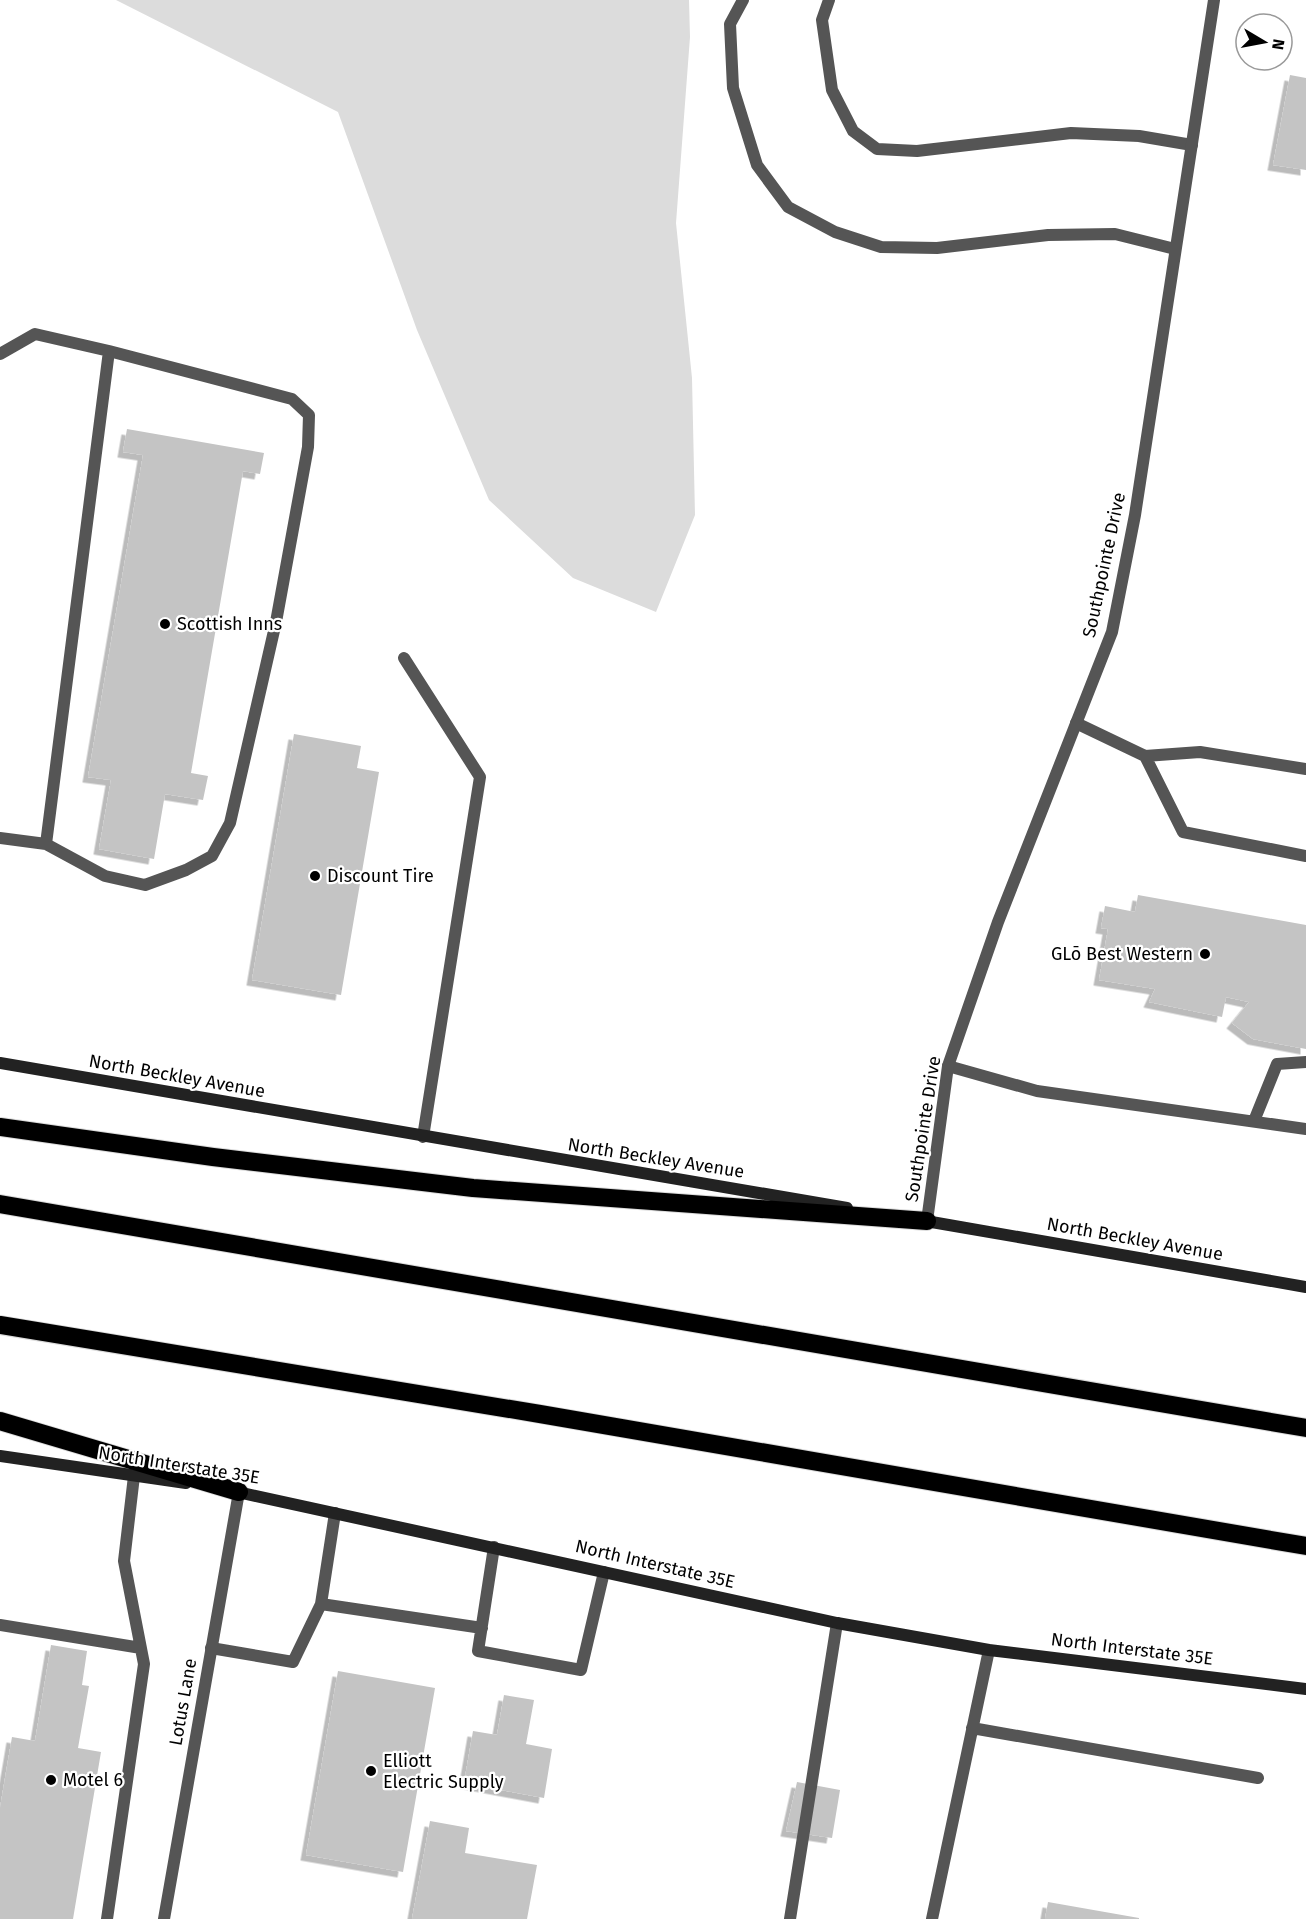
<svg xmlns="http://www.w3.org/2000/svg" width="1306" height="1919" viewBox="0 0 1306 1919" font-family="'Fira Sans',sans-serif">
<defs>
<filter id="shadow"><feDropShadow dx="-5.5" dy="5.5" stdDeviation="0" flood-color="#0004"/></filter>
</defs>
<rect width="100%" height="100%" fill="#fff"/>
<!-- green -->
<path fill="#dcdcdc" d="M116,0H689L690,37L676,223L692,378L695,515L656,612L573,578L489,500L417,330L338,112Z"/>
<!-- building -->
<path fill="#c4c4c4" filter="url(#shadow)" d="M1290,75L1306,78V170L1273,165Z
M127,429L264,453L260,474L243,471L191,773L208,776L203,800L165,794L154,859L99,849L111,780L88,777L143,455L123,452Z
M294,734L361,746L357,768L379,772L341,995L252,980Z
M1138,895L1306,925V1049L1253,1039L1232,1023L1249,1002L1226,997L1222,1017L1149,1002L1155,989L1099,980L1108,929L1101,928L1105,906L1135,912Z
M51,1645L87,1651L82,1685L89,1686L78,1748L101,1752L73,1919H0V1808L12,1737L35,1741Z
M338,1671L435,1688L403,1872L306,1855Z
M504,1695L534,1700L526,1744L552,1749L544,1798L464,1783L473,1731L497,1735Z
M797,1782L840,1790L832,1838L786,1831Z
M430,1821L469,1828L465,1853L537,1865L527,1919H412Z
M1048,1902L1139,1918V1919H1045Z"/>
<g fill="none" stroke-linecap="round" stroke-linejoin="round">
<defs>
<path id="highway" d="M0,1127L213,1157L473,1188L927,1221
M0,1204L1306,1428
M0,1325L540,1414L1306,1546
M0,1421L239,1492"/>
</defs>
<!-- highway casing -->
<use href="#highway" stroke="#dbdbdb" stroke-width="20"/>
<!-- lane -->
<path stroke="#555" stroke-width="12" d="M743,0L730,24L733,88L757,165L788,207L835,232L881,247L937,248L1048,235L1115,234L1175,249
M829,0L822,20L832,90L853,131L877,149L917,151L1071,133L1139,136L1192,145
M0,354L35,334L109,351L46,844L0,838
M404,658L480,777L423,1137
M1076,723L1145,756L1183,832L1306,856
M1145,756L1200,752L1306,769
M46,844L105,876L145,885L186,870L212,856L230,823L276,622L308,447L309,415L292,399L109,351
M948,1066L1037,1091L1306,1129
M1254,1121L1277,1064L1306,1062
M335,1513L321,1604L482,1628
M494,1547L478,1651L581,1670L604,1572
M0,1625L141,1648
M211,1648L293,1662L321,1604
M972,1728L1258,1778
M107,1919L144,1664L124,1561L134,1476
M790,1919L837,1623
M932,1919L989,1650"/>
<!-- street -->
<path stroke="#555" stroke-width="12" d="M927,1221L948,1066L998,922L1112,632L1135,515L1214,0
M164,1919L239,1492"/>
<!-- secondary -->
<path stroke="#222" stroke-width="12" d="M0,1063L847,1208
M920,1220L1306,1287
M0,1456L186,1483
M233,1491L837,1623L989,1650L1306,1689"/>
<!-- highway -->
<use href="#highway" stroke="#000" stroke-width="18"/>
</g>
<!-- markers -->
<g fill="#000" stroke="#fff" stroke-width="2">
<circle cx="165" cy="624" r="6"/>
<circle cx="315" cy="876" r="6"/>
<circle cx="1205" cy="954" r="6"/>
<circle cx="371" cy="1771" r="6"/>
<circle cx="51" cy="1780" r="6"/>
</g>
<g text-anchor="middle" stroke-width="4.5" stroke-linejoin="round" paint-order="stroke">
<!-- street labels -->
<g font-size="18" fill="#000" stroke="#fff">
<text transform="translate(1104 565) rotate(-78)" y="6">Southpointe Drive</text>
<text transform="translate(177 1076) rotate(10)" y="6">North Beckley Avenue</text>
<text transform="translate(923 1129) rotate(-81)" y="6">Southpointe Drive</text>
<text transform="translate(656 1158) rotate(9)" y="6">North Beckley Avenue</text>
<text transform="translate(1135 1239) rotate(10)" y="6">North Beckley Avenue</text>
<text transform="translate(179 1465) rotate(9)" y="6">North Interstate 35E</text>
<text transform="translate(655 1564) rotate(13)" y="6">North Interstate 35E</text>
<text transform="translate(1132 1649) rotate(7)" y="6">North Interstate 35E</text>
<text transform="translate(183 1702) rotate(-80)" y="6">Lotus Lane</text>
</g>
<!-- poi labels -->
<g font-size="18" fill="#000" stroke="#fff" text-anchor="start">
<text x="177" y="630">Scottish Inns</text>
<text x="327" y="882">Discount Tire</text>
<text x="1193" y="960" text-anchor="end">GLō Best Western</text>
<text x="383" y="1767">Elliott<tspan x="383" dy="21">Electric Supply</tspan></text>
<text x="63" y="1786">Motel 6</text>
</g>
</g>
<!-- north arrow -->
<g transform="translate(1264 42) rotate(100)"><circle r="28" fill="#ffffff" stroke="#999999" stroke-width="1.5"/>
<path d="M0-4.5L10 22L0 15L-10 22Z" fill="#000000"/>
<text y="-9" font-size="16" font-weight="bold" text-anchor="middle" fill="#000000">N</text>
</g>
</svg>
